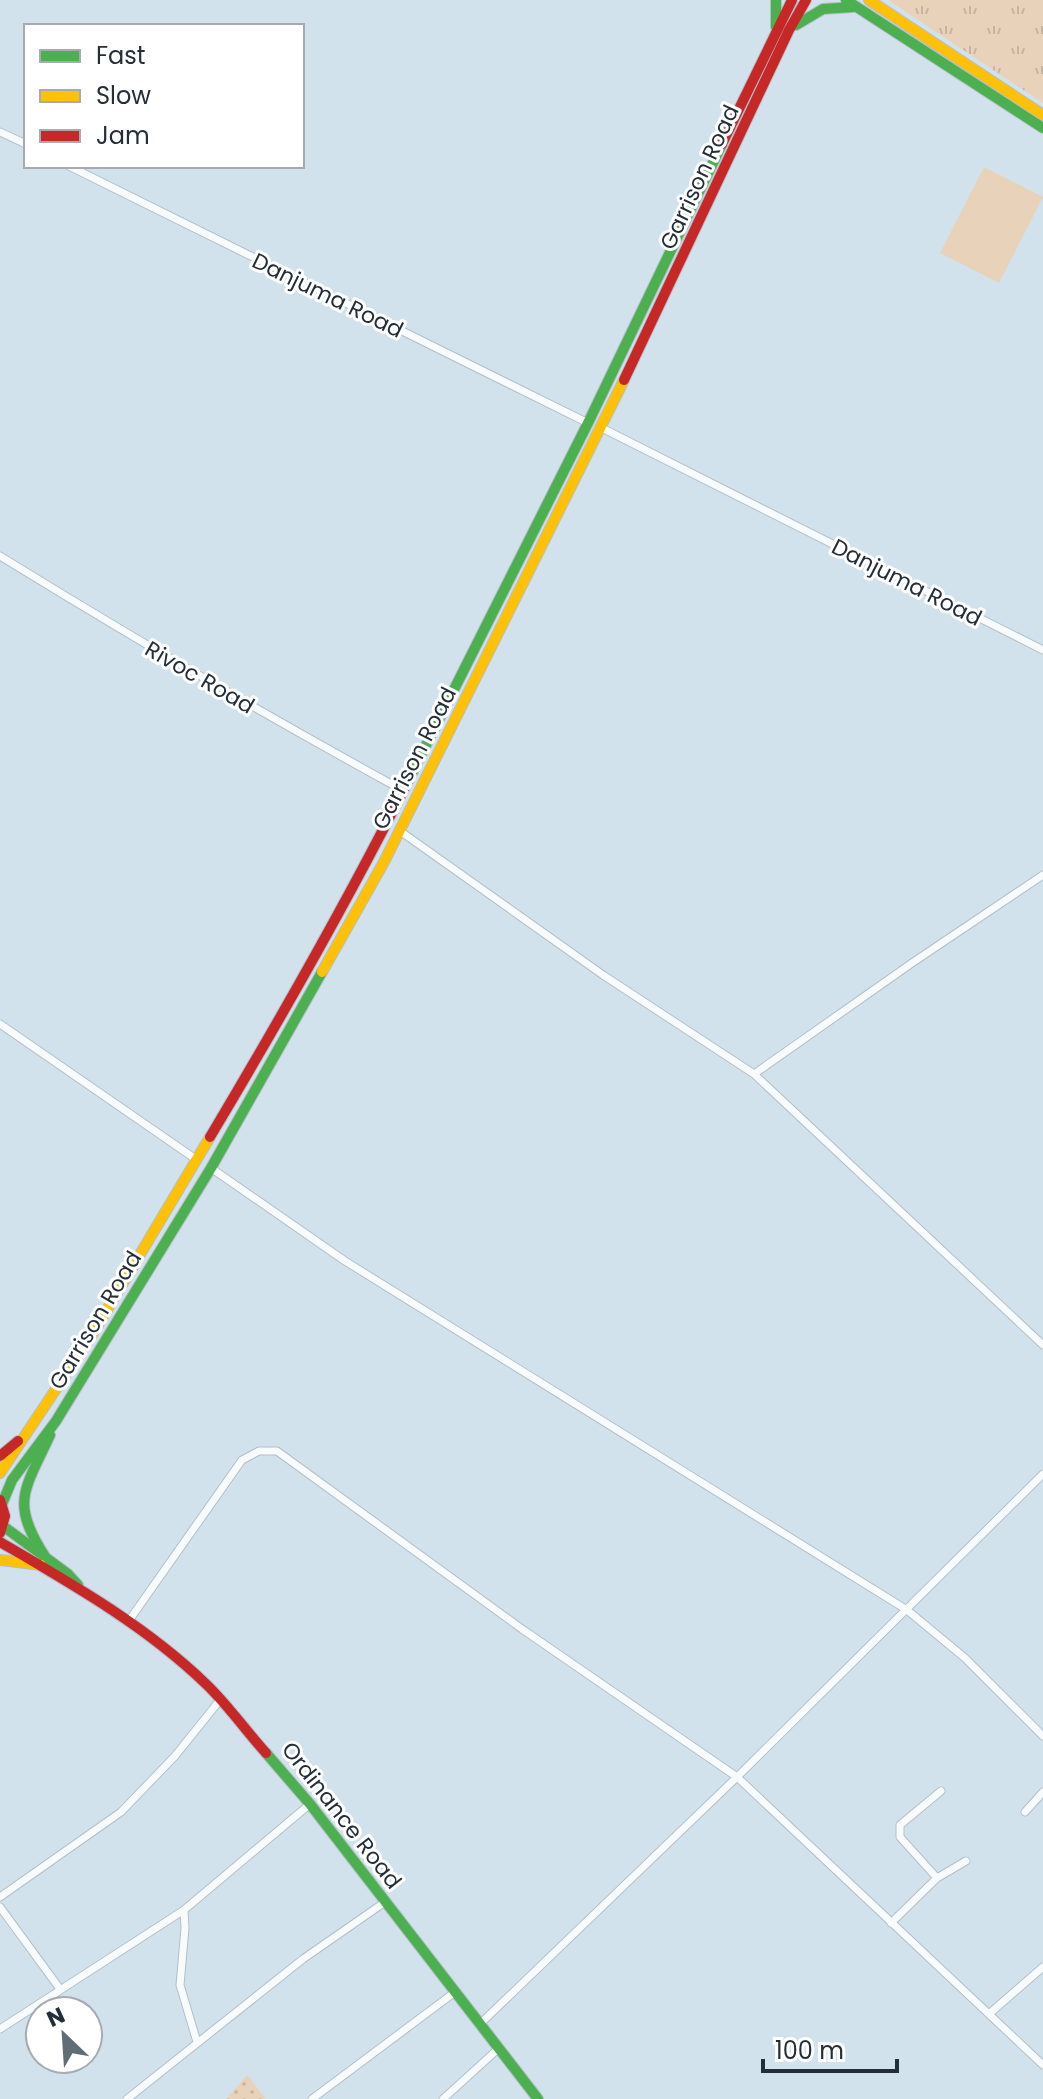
<svg xmlns="http://www.w3.org/2000/svg" width="1043" height="2099" viewBox="0 0 1043 2099" font-family="Poppins,sans-serif">
<defs>
<pattern id="grass-dots" width="8" height="8" patternUnits="userSpaceOnUse" patternTransform="scale(2)"><rect width="8" height="8" fill="#e8d2ba"/><path d="M2 2h.1M6 6h.1" fill="none" stroke="#c7b5a0" stroke-width="1.8" stroke-linecap="round"/></pattern>
<pattern id="park-tufts" width="24" height="20" patternUnits="userSpaceOnUse" patternTransform="scale(2)"><rect width="24" height="20" fill="#e8d2ba"/><path d="M3 7l-1-3M5 7V3M7 7l1-3M15 17l-1-3M17 17v-4M19 17l1-3" fill="none" stroke="#c7b5a0"/></pattern>
</defs>
<rect width="100%" height="100%" fill="#d2e2ec"/>
<!-- grass -->
<path fill="url(#grass-dots)" d="M247,2075L266,2099H226Z"/>
<!-- park -->
<path fill="url(#park-tufts)" d="M888,0H1043V103Z"/>
<!-- garden -->
<path fill="#e8d2ba" d="M984,167L1043,197L999,283L940,253Z"/>
<g fill="none" stroke-linecap="round" stroke-linejoin="round">
<defs>
<path id="street" d="M0,132L26,144
M69,166L588,423
M600,427L1043,650
M0,556C133,638 267,716 404,791
M400,831L603,975L754,1074L1043,1345
M0,1024L197,1160
M754,1074L912,963L1043,875
M211,1168L345,1261L907,1610L965,1658L1043,1736
M128,1622L242,1460L259,1451H277L522,1629L737,1777L1043,2065
M1025,1812L1043,1792
M937,1878L900,1837V1825L941,1791
M0,1897L121,1812L175,1756L220,1700
M0,1907L60,1989
M184,1910L185,1928L180,1985L197,2042
M891,1923L937,1878L966,1861
M989,2014L1043,1967
M479,2025L737,1777L1043,1474
M0,2029L184,1910L310,1804
M127,2099L303,1959L385,1902
M312,2099L455,1992
M443,2099L498,2049"/>
<path id="fast" d="M776,0V27
M846,0L1043,128
M796,25L823,9L853,7
M411,775L588,423L722,144
M2,1504L12,1480L56,1421L211,1168L322,972
M3,1526L68,1574L78,1585
M46,1558C9,1502 25,1490 50,1435
M266,1753L310,1804L538,2099"/>
<path id="slow" d="M869,0L1043,115
M322,972L384,862L624,380
M0,1473L92,1335L210,1137
M0,1560L41,1565"/>
<path id="jam" d="M722,144L792,0
M624,380L789,30L806,0
M210,1137C281,1018 349,899 411,775
M0,1456L18,1441
M0,1500L5,1516L0,1533
M0,1542C72,1584 146,1626 206,1684C228,1705 246,1731 266,1753"/>
</defs>
<!-- street casing -->
<use href="#street" stroke="#b3bfc8" stroke-width="9"/>
<!-- fast casing -->
<use href="#fast" stroke="#b3bfc8" stroke-width="12"/>
<!-- slow casing -->
<use href="#slow" stroke="#b3bfc8" stroke-width="12"/>
<!-- jam casing -->
<use href="#jam" stroke="#b3bfc8" stroke-width="12"/>
<!-- street -->
<use href="#street" stroke="#f8fbfc" stroke-width="7"/>
<!-- fast -->
<use href="#fast" stroke="#4caf50" stroke-width="10"/>
<!-- slow -->
<use href="#slow" stroke="#ffc107" stroke-width="10"/>
<!-- jam -->
<use href="#jam" stroke="#c62828" stroke-width="10"/>
</g>
<g text-anchor="middle" stroke-width="6" stroke-linejoin="round" paint-order="stroke">
<!-- street labels -->
<g font-size="22" fill="#242e36" stroke="#fff">
<text transform="translate(699 177) rotate(-65)" y="8">Garrison Road</text>
<text transform="translate(328 295) rotate(26)" y="8">Danjuma Road</text>
<text transform="translate(907 582) rotate(27)" y="8">Danjuma Road</text>
<text transform="translate(200 677) rotate(30)" y="8">Rivoc Road</text>
<text transform="translate(414 758) rotate(-63)" y="8">Garrison Road</text>
<text transform="translate(95 1320) rotate(-59)" y="8">Garrison Road</text>
<text transform="translate(342 1815) rotate(52)" y="8">Ordinance Road</text>
</g>
</g>
<!-- legend -->
<rect x="24" y="24" width="280" height="144" fill="#ffffff" stroke="#a7abaf" stroke-width="2"/>
<rect x="40" y="50" width="40" height="12" fill="#4caf50" stroke="#a7abaf" stroke-width="2"/>
<text x="96" y="64" font-size="24" fill="#242e36">Fast</text>
<rect x="40" y="90" width="40" height="12" fill="#ffc107" stroke="#a7abaf" stroke-width="2"/>
<text x="96" y="104" font-size="24" fill="#242e36">Slow</text>
<rect x="40" y="130" width="40" height="12" fill="#c62828" stroke="#a7abaf" stroke-width="2"/>
<text x="96" y="144" font-size="24" fill="#242e36">Jam</text>
<!-- north arrow -->
<g transform="translate(64 2035) rotate(335)"><circle r="38" fill="#ffffff" stroke="#a7abaf" stroke-width="2"/>
<path d="M0-6L14 30L0 20L-14 30Z" fill="#616d76"/>
<text y="-12" font-size="22" font-weight="bold" text-anchor="middle" fill="#242e36">N</text>
</g>
<!-- scale -->
<path d="M763 2059v12h134v-12" fill="none" stroke="#242e36" stroke-width="4"/>
<text x="775" y="2059" font-size="24" fill="#242e36" stroke="#ffffff" stroke-width="6" paint-order="stroke">100 m</text>
</svg>
